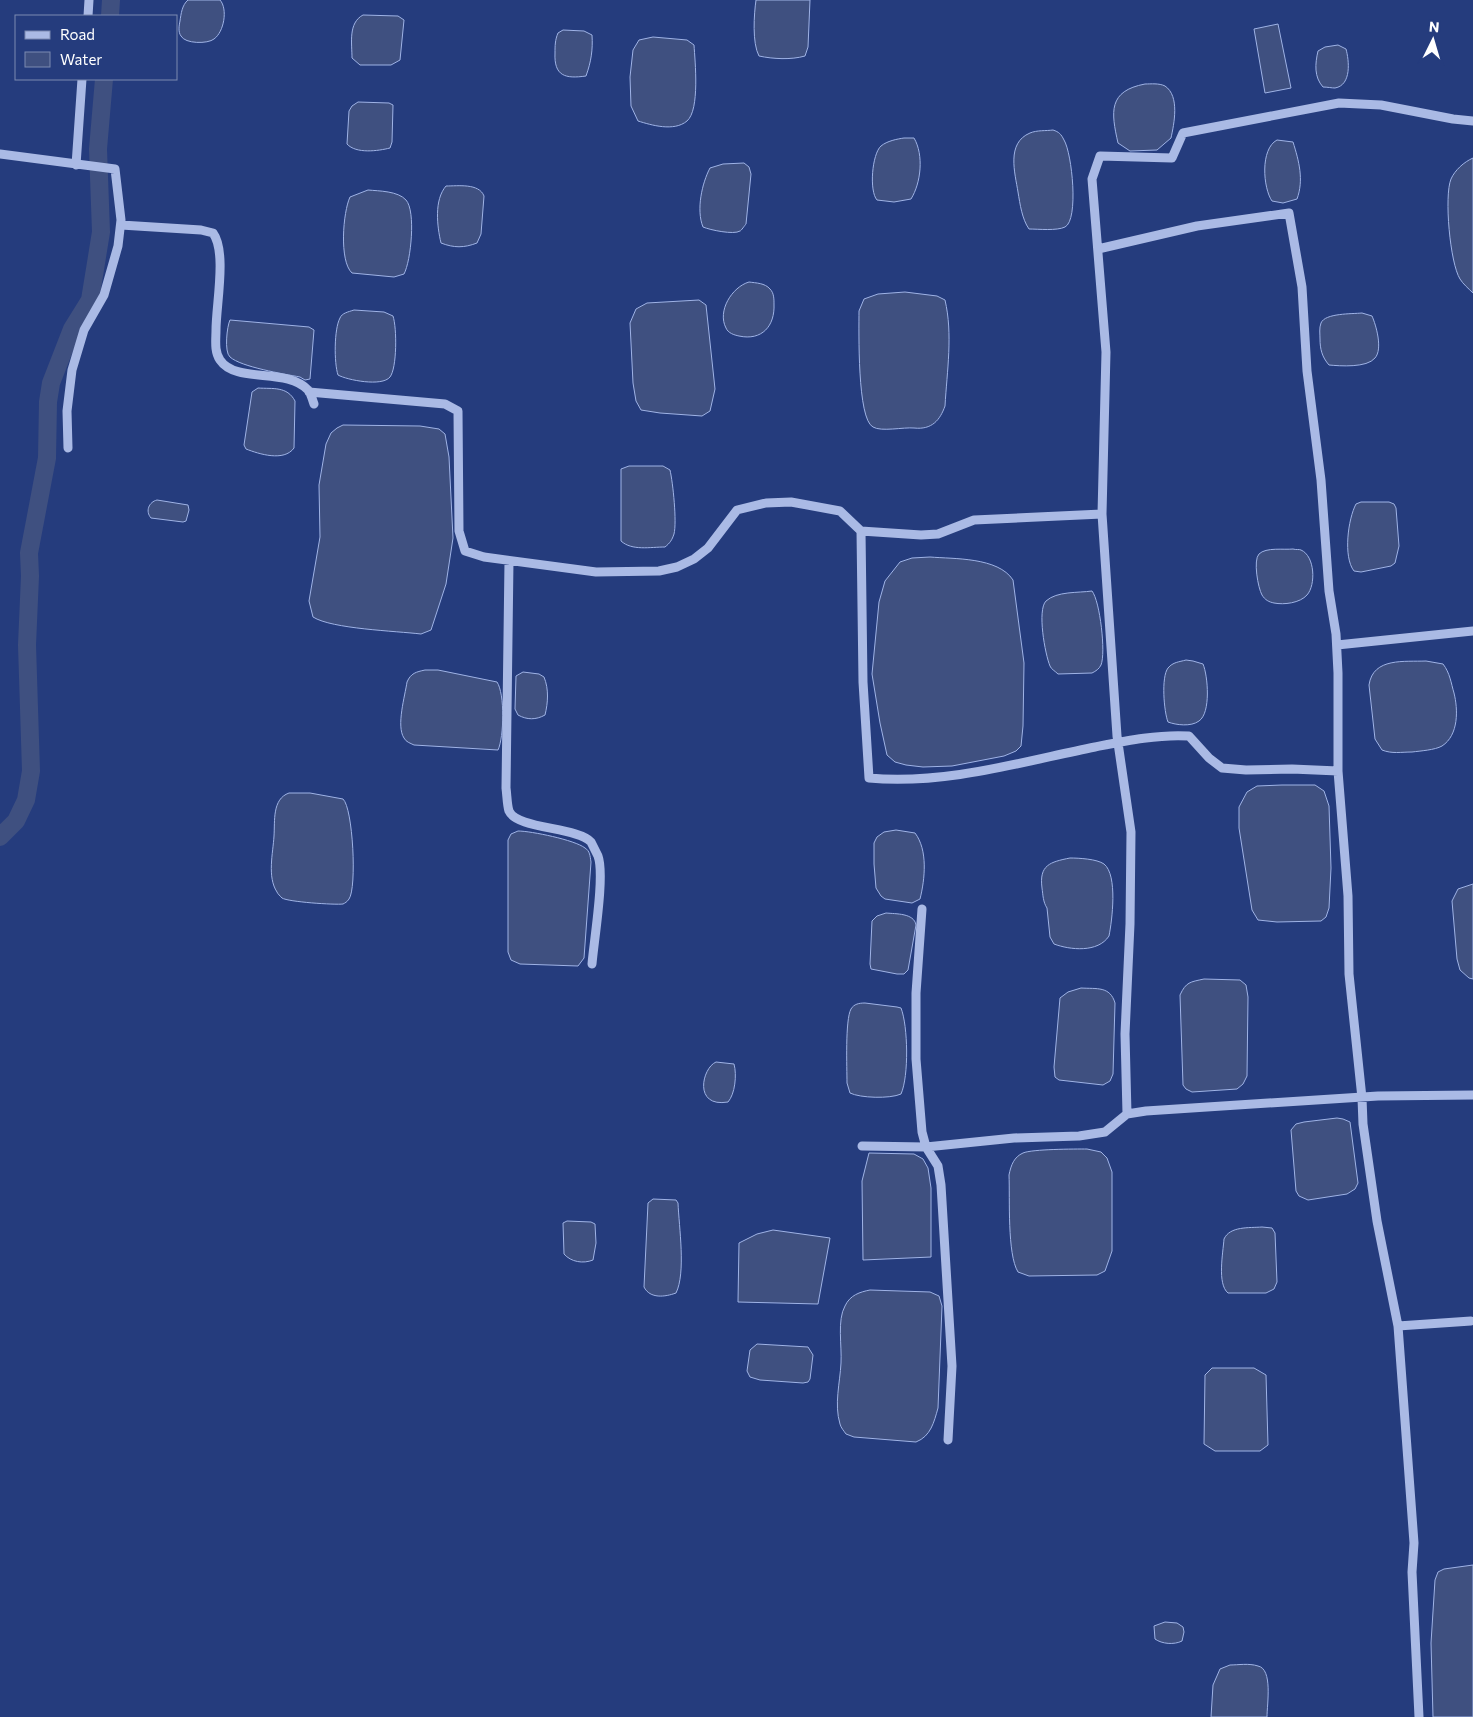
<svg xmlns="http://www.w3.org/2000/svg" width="1473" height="1717" viewBox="0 0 1473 1717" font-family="Commissioner,sans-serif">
<rect width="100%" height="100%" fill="#253c7d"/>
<!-- water -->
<path fill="#3f5080" stroke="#9fb3e6" d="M188,0H220C228,9 224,32 214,39C208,44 185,44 181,36C178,32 179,26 180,21C181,14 182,5 188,0Z
M756,0H810L808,47L805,56C791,60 773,59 759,56C752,43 754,14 756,0Z
M363,15L398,16L404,20L400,60L391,65H360L352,58C352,43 348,23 363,15Z
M1278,24L1291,88L1265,93L1254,29Z
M563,30L584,31L592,35C593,50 591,62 586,76C565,79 554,76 555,53C555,46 555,40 558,33Z
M653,37L687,40L694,45C695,61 700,110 687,121C674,132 651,125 638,121L631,106L630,77L633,50L639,40Z
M1338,45L1346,49C1349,60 1352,85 1335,88C1332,88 1327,87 1323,87C1314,77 1315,64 1318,51L1325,47Z
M1145,84C1151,84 1159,83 1165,86C1180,96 1174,124 1171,138L1157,150L1130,151L1118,143C1111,112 1108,91 1145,84Z
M358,102L389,103L393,105L392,142L390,148C378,151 356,154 347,144L349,111L352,106Z
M1053,130C1059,132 1061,134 1064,140C1072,153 1079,220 1065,227C1057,231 1038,229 1029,229C1022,219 1020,204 1018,192C1015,173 1006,143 1030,133C1037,130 1046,131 1053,130Z
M904,138H914C924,155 921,183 911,199L894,202L877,200C869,191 872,154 881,146C887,141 897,139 904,138Z
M1277,140L1293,142C1299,161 1304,180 1297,199L1283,203L1272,201C1263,188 1260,149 1277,140Z
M1473,158V293C1469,289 1463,284 1460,279C1450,263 1444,196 1451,179C1455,170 1464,162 1473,158Z
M744,163L749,167L751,174L746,224C745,225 741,231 740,231C734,235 710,230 703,227C696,210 702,183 710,168L723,164Z
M446,186C458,186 479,183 484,196L481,234L477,243C464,248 454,248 441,243C437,226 434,200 446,186Z
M368,190C379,191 398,191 406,200C416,211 411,261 404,274L394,277L352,273C339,261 343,212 350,197Z
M749,282C756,283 765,283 770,289C774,293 774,299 774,304C775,326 762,341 739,336C734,335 728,333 726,328C717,311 732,287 749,282Z
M905,292L937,296L945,300C953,334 947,371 945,406C940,420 932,430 914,428C904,427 881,432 873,427C857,419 859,330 859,311L864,299L878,294Z
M699,300L706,305L715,389L710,411L702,416L660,413L641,410L636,401L633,383L630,323L636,309L647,303Z
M354,310L384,312L393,316C397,328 397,368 390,377C382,387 347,380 338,375C334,363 334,329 340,318C342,313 348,312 354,310Z
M1362,313L1372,316C1376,325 1383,349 1375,358C1367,368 1340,366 1329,365C1322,357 1320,349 1320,339C1320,334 1319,328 1321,323C1325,313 1352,314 1362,313Z
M230,320L309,327L314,330L310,379L305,380L300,377C284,374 241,367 230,357C224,352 227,326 230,320Z
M258,388C273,389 287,386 295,401L294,448C284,462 259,454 246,449L244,445L252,392Z
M343,425L420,426L439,429L445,434L449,457L453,538L446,584L431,630L421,634C396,631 332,629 313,617L309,601L320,537L319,485L326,444L331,433L337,428Z
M629,466H663L670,470C673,483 677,522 674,534C672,540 670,543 665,547C650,547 632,551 621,541V469Z
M157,500L188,505L189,510L186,521L183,522L151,518C145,511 149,502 157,500Z
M1361,502H1389L1394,504L1396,508L1399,546L1395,563L1391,566L1361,572L1354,571C1343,557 1348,519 1356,504Z
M1293,549C1296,550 1299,549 1301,550C1315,556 1316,585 1307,595C1300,603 1284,605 1274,603C1269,602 1265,600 1262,595C1258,588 1253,560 1259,554C1266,547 1284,550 1293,549Z
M930,557C954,559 998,557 1013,580L1024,663L1023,726L1021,746L1016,751L1004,756L952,766L923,767L906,765L895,762L887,755L880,723L872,674L879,602L885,581L900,562L912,558Z
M1092,591C1100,601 1106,653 1101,665C1099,669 1096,671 1092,673L1058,674C1055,671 1051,669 1050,666C1045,654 1037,610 1046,601C1057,591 1078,593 1092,591Z
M1186,660L1193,661L1203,664C1208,676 1211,713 1199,721C1191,727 1176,725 1168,722C1164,712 1161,677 1168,668C1173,662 1179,662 1186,660Z
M1426,661L1443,664C1450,673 1451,683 1454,693C1458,709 1459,735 1442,746C1435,750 1420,751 1412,752C1401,752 1392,754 1382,750L1375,739L1369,685C1373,657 1405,662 1426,661Z
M425,670H438L497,682C505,694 504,737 498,750L414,745C410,743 406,742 404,738C396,726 405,696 407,682C411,673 416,672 425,670Z
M523,672L539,674L544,677C549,689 548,703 545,715C536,720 527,720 518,715L515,709L516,676Z
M1282,785H1315L1324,791L1329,806L1331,868L1329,908L1326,917L1321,921L1277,922L1258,920L1252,910L1239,828V807L1247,792L1257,786Z
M289,793H310L343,799C353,808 357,888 349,899C347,902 345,903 343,904C335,905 288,902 282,898C281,897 277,893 277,892C267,877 273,853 274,836C275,821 272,799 289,793Z
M896,830L915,833C928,850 925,879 920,899L912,903L885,899L881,896L876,888L874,864V843L877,837L884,832Z
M518,831C531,831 575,840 585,848C590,851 590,856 591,862L584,958L578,966L520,964L511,960L508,952V840L511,834Z
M1070,858C1079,858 1097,859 1104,864C1118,875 1112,921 1109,936C1098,953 1070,950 1054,944L1050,937L1047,908C1043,902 1043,895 1042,888C1039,865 1050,862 1070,858Z
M1473,884V979L1469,978L1460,970L1457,959L1452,901L1458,889Z
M886,913C896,914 914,913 916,925L908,970L904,974H897L871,969L870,964L872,921L877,916Z
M1204,979L1240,980L1246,985L1248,997L1247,1076L1243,1084L1237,1089L1192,1092L1186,1089L1183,1085L1180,995C1186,982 1190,982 1204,979Z
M1081,988C1097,989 1110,986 1115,1003L1113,1074L1110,1081L1103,1085L1059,1080L1055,1077L1054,1067L1060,998L1068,992Z
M865,1003L897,1007L901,1008C908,1026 909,1076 901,1094C890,1099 860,1098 850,1093L847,1083C847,1068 845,1020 851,1009C854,1004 859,1003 865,1003Z
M716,1062L734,1064C737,1075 735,1094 728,1102C693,1108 702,1068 716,1062Z
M1337,1118L1343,1119L1350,1122L1358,1183L1355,1189L1347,1194L1308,1200L1299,1196L1296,1191L1291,1130L1296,1124L1304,1122Z
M1087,1149L1101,1152L1107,1158L1112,1172V1251L1105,1271L1097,1275L1029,1276L1018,1272C1007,1254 1010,1198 1009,1175C1011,1165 1014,1157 1023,1153C1032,1149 1075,1149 1087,1149Z
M869,1153L914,1154L923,1159L928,1168L931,1188V1257L863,1260L862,1181Z
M653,1199L676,1200L678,1203C679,1227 686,1273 676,1293C665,1297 650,1299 644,1287L648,1203Z
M567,1221L591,1222L595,1224L596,1243L593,1260C583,1264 571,1262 564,1254L563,1223Z
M1262,1227L1272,1228L1275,1233L1277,1282L1274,1289L1266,1293H1228C1217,1284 1223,1253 1224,1239C1230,1226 1249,1228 1262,1227Z
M773,1230L830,1238L818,1304L738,1302L739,1243L757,1234Z
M870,1290L930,1292L939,1296L942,1306L938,1408C934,1422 931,1436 916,1442L854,1437L846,1434C844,1431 841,1428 840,1424C834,1404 840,1383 841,1363C842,1346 837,1320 845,1306C850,1295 860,1292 870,1290Z
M757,1344L808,1347L813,1355L810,1379L808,1382L803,1383L760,1380L750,1377L747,1371L750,1350Z
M1212,1368H1254L1266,1375L1268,1445L1260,1451H1215L1204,1444L1205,1375Z
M1473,1565V1717H1433L1431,1643L1435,1580L1438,1572L1444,1569Z
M1165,1622L1177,1623L1183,1627L1184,1632L1182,1641C1174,1645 1162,1644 1155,1639L1154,1626Z
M1230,1665C1238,1665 1249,1663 1258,1666C1273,1669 1267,1704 1267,1717H1211L1213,1685L1220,1669Z"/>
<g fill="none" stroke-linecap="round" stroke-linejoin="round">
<!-- canal -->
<path stroke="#3f5080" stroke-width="18" d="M110,16L111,0
M0,837L16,821L26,800L31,771L27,645L30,576L29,553L47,458L48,402L51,383L72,329L90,300L101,232L98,149L104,79"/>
<!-- minor -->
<path stroke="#aabae5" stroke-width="9" d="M88,16L89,0
M0,154L115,169L121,220L118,246L104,295L84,330L72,370L67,411L68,448
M76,165L82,79
M121,225L201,230L213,233C227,252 216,305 216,330C216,340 214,351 220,360C236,384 287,367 308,390C311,393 312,399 314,404
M1098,249L1197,226L1289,213L1302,287L1307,371L1321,480L1329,591L1336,634L1338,673V771L1348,896L1349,974L1362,1098L1363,1124L1377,1221L1398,1326L1414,1543L1412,1572L1419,1717
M309,392L445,404L458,411L459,531L465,551L484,557L596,572L659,571L677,567L694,559L708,548L737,510L766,503L791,502L840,511L861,531L921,535L938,534L974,520L1102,514
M861,531L863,682L869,778C945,785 1021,762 1095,747C1125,741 1158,734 1189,736L1209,758L1222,768L1246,770L1292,769L1338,771
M509,561L506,788C507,795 507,805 509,811C517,829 577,827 591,842C593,846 596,852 598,856C605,875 594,940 592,964
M1337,645L1473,631
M922,909L916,993V1059L922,1132L926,1147L938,1166L941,1185L952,1366L948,1440
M1127,1114L1125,1034L1130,924L1131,832L1117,736L1102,514L1106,352L1092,179L1100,156L1172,158L1183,133L1339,103L1381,105L1453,119L1473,121
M862,1146L926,1147L1014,1138L1079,1136L1105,1132L1127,1114L1146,1111L1378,1096L1473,1095
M1398,1326L1471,1321"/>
</g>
<!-- legend -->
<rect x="15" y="15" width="162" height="65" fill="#253c7d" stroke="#7c8ab1"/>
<rect x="25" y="31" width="25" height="8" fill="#aabae5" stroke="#7c8ab1"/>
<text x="60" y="40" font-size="15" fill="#ffffff">Road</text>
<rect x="25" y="52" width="25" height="15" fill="#3f5080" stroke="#7c8ab1"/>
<text x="60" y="65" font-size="15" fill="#ffffff">Water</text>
<!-- north arrow -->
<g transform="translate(1433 40) rotate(5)" stroke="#253c7d" stroke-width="4" paint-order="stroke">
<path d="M0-4L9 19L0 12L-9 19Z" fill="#ffffff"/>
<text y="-8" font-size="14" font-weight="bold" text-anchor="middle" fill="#ffffff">N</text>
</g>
</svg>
